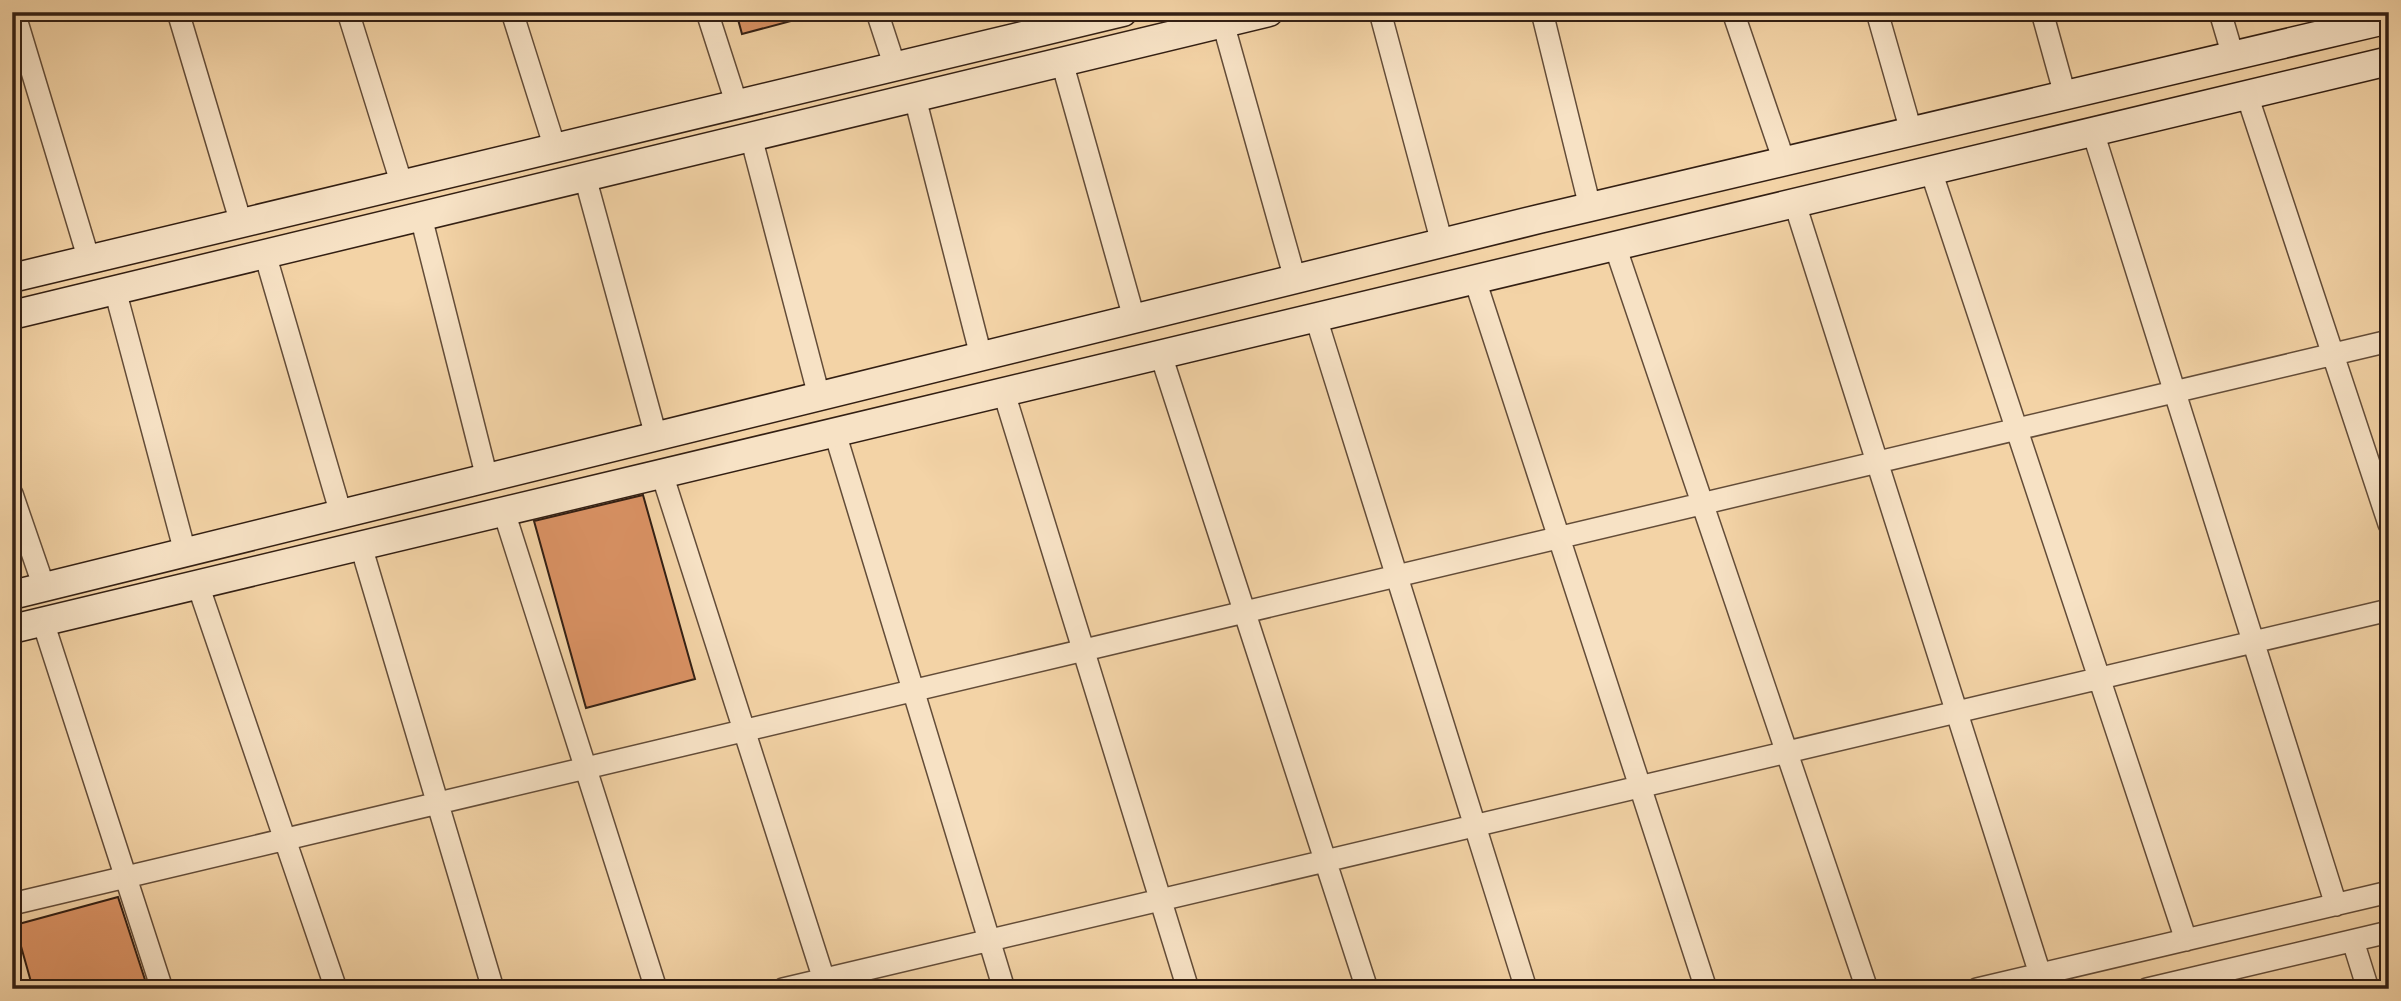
<svg xmlns="http://www.w3.org/2000/svg" width="2401" height="1001" viewBox="0 0 2401 1001" font-family="Cardo,serif">
<rect width="100%" height="100%" fill="#f3d3a6"/>
<filter id="stains"><feTurbulence type="fractalNoise" baseFrequency=".00286" numOctaves="4"/><feColorMatrix values="0 0 0 0 .2 0 0 0 0 .09 0 0 0 0 .02 0 0 0 .5 -.17"/></filter>
<radialGradient id="worn" r=".72"><stop offset=".6" stop-color="#630" stop-opacity="0"/><stop offset="1" stop-color="#630" stop-opacity=".3"/></radialGradient>
<!-- building -->
<path fill="#da9264" stroke="#331f13" stroke-width="2" d="M736,12H806V17L742,34Z
M643,495L695,679L586,708L534,521Z
M118,897L148,989H33L15,925Z"/>
<g fill="none" stroke-linecap="round" stroke-linejoin="round">
<defs>
<path id="street" d="M14,12L89,260
M178,12L241,223
M348,12L402,185
M512,12L555,148
M707,12L737,105
M877,12L895,67
M1380,12L1442,243
M1542,12L1590,207
M1733,12L1784,161
M1877,12L1911,131
M2042,12L2065,95
M2220,12L2233,56
M1223,23L1295,279
M1062,62L1134,318
M2247,95L2389,524
M915,98L981,356
M2093,132L2336,905
M751,137L819,396
M1931,171L2186,940
M585,177L656,436
M1795,204L2040,974
M421,217L487,478
M1615,246L1867,989
M265,254L341,514
M1475,280L1706,989
M115,290L185,552
M1316,318L1526,989
M1161,355L1367,989
M1004,393L1188,989
M835,433L1004,989
M662,474L827,989
M12,494L44,587
M504,512L656,989
M361,546L493,989
M198,585L336,989
M43,622L162,989
M12,904L2389,341
M2353,941L2368,989
M783,989L2389,610
M1977,989L2389,892
M2147,989L2389,932"/>
<path id="secondary" d="M12,278L1123,12
M12,315L1269,12
M12,595L1539,219L2389,19
M12,629L2389,61"/>
</defs>
<!-- street casing -->
<use href="#street" stroke="#634c38" stroke-width="24"/>
<!-- secondary casing -->
<use href="#secondary" stroke="#331f13" stroke-width="31"/>
<!-- street -->
<use href="#street" stroke="#f7e2c5" stroke-width="21"/>
<!-- secondary -->
<use href="#secondary" stroke="#f7e2c5" stroke-width="28"/>
</g>
<!-- margin -->
<rect width="2401" height="1001" fill="none" stroke="#f3d3a6" stroke-width="42"/>
<rect x="14" y="14" width="2373" height="973" fill="none" stroke="#331f13" stroke-width="3.5"/>
<rect x="21" y="21" width="2359" height="959" fill="none" stroke="#331f13" stroke-width="2"/>
<rect width="100%" height="100%" filter="url(#stains)"/>
<rect width="100%" height="100%" fill="url(#worn)"/>
</svg>
